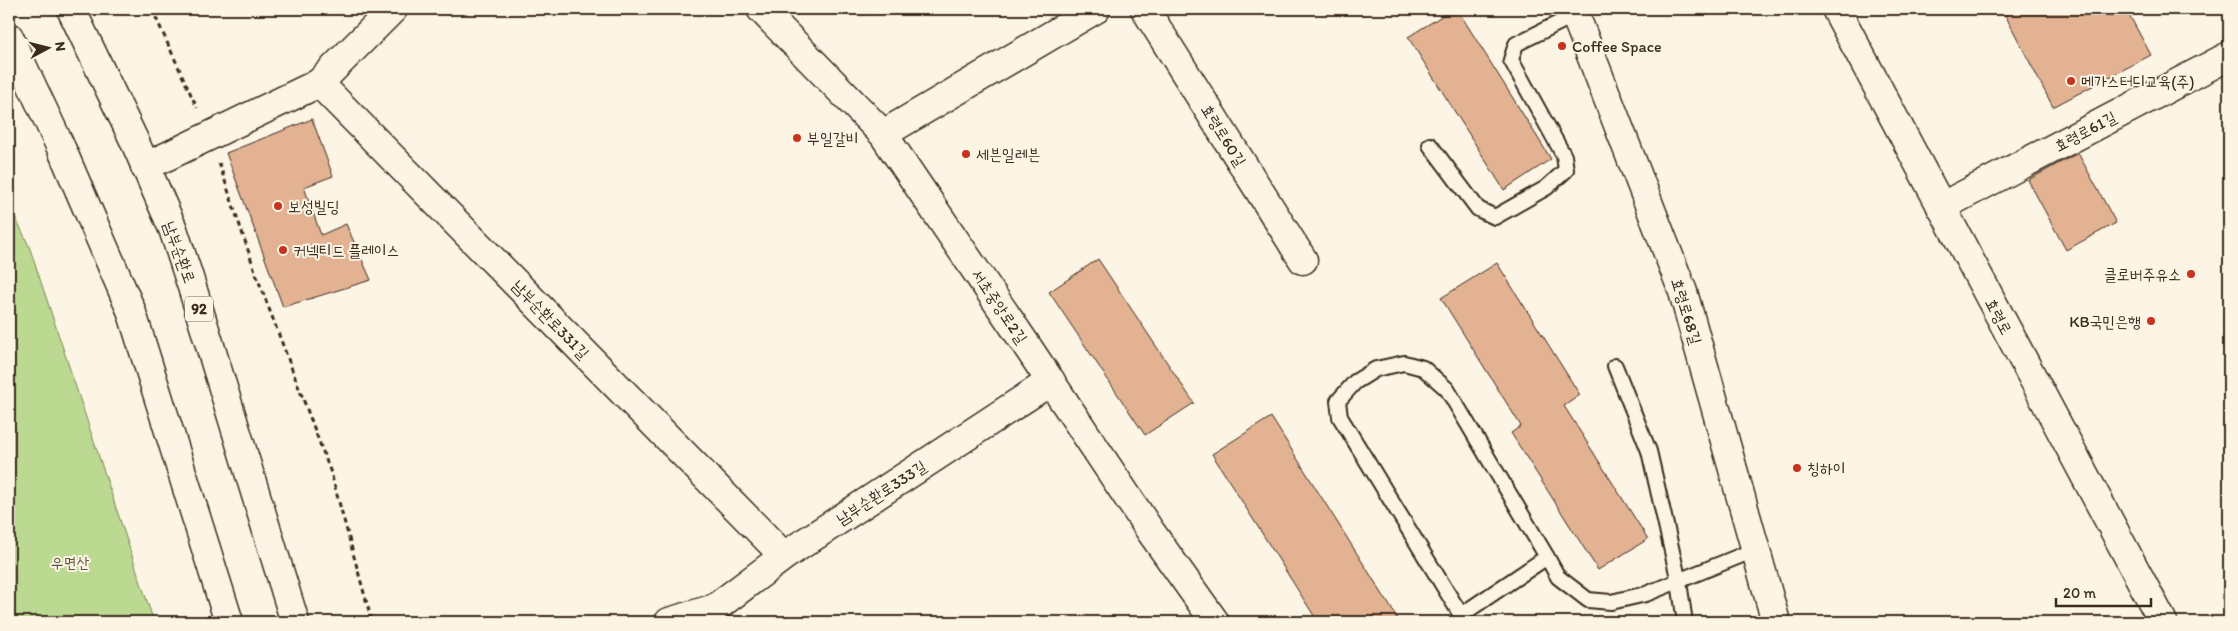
<svg xmlns="http://www.w3.org/2000/svg" width="2238" height="631" viewBox="0 0 2238 631" font-family="Itim,'Poor Story',sans-serif">
<rect width="100%" height="100%" fill="#fcf5e5"/>
<filter id="ink" filterUnits="userSpaceOnUse"><feTurbulence type="fractalNoise" baseFrequency=".02" numOctaves="2"/><feDisplacementMap in="SourceGraphic" scale="10" xChannelSelector="R" yChannelSelector="G"/><feConvolveMatrix kernelMatrix="1 2 1 2 8 2 1 2 1" color-interpolation-filters="sRGB"/></filter>
<g filter="url(#ink)">
<!-- green -->
<path fill="#bcd991" stroke="#7c8258" d="M9,204L29,246L154,622H9Z"/>
<!-- building -->
<path fill="#e2b293" stroke="#3b2a1e" d="M861,9H894L862,15Z
M1453,9H1457L1551,159L1504,190L1408,37Z
M2002,9H2126L2151,55L2053,107Z
M312,119L333,176L304,187L321,235L346,224L371,280L283,307L226,153Z
M2078,153L2116,223L2066,250L2028,180Z
M1098,259L1194,403L1145,435L1049,292Z
M1497,263L1580,395L1564,406L1648,539L1598,570L1511,433L1521,426L1441,298Z
M1271,417L1400,622H1318L1212,454Z"/>
<g fill="none" stroke-linecap="round" stroke-linejoin="round">
<defs>
<path id="lane" d="M1430,145L1478,209L1495,217L1546,188L1566,170L1564,156L1511,60L1516,44L1575,15
M1615,366L1649,451L1679,582L1685,622
M1547,557L1461,615L1340,417L1338,401L1355,382L1376,369L1404,363L1423,368L1447,389L1547,557L1558,577L1588,600L1611,602L1646,594L1757,549"/>
<path id="street" d="M761,9L883,134L1025,343L1151,532L1215,622
M1145,9L1303,260
M1573,9L1683,292L1776,622
M319,83L784,556
M883,134L1096,9
M145,167L319,83L393,9
M1941,207L2229,56
M669,622L715,608L784,556L1051,381"/>
<path id="secondary" d="M1836,9L2163,622"/>
<path id="primary" d="M71,9L134,140L173,229L192,287L295,622
M9,37L62,150L131,310L229,622"/>
</defs>
<!-- lane casing -->
<use href="#lane" stroke="#3b2a1e" stroke-width="18"/>
<!-- street casing -->
<use href="#street" stroke="#3b2a1e" stroke-width="31"/>
<!-- secondary casing -->
<use href="#secondary" stroke="#3b2a1e" stroke-width="31"/>
<!-- primary casing -->
<use href="#primary" stroke="#3b2a1e" stroke-width="31"/>
<!-- path -->
<path stroke="#3b2a1e" stroke-width="3" stroke-dasharray="5 4" stroke-linecap="butt" d="M152,9L197,108
M219,163L256,274L331,473L372,622"/>
<!-- lane -->
<use href="#lane" stroke="#fcf5e5" stroke-width="14"/>
<!-- street -->
<use href="#street" stroke="#fcf5e5" stroke-width="28"/>
<!-- secondary -->
<use href="#secondary" stroke="#fcf5e5" stroke-width="28"/>
<!-- primary -->
<use href="#primary" stroke="#fcf5e5" stroke-width="28"/>
</g>
</g>
<!-- markers -->
<g fill="#c8321e" stroke="#fcf5e5" stroke-width="2">
<circle cx="1562" cy="46" r="5"/>
<circle cx="2071" cy="81" r="5"/>
<circle cx="797" cy="138" r="5"/>
<circle cx="966" cy="154" r="5"/>
<circle cx="278" cy="206" r="5"/>
<circle cx="283" cy="250" r="5"/>
<circle cx="2191" cy="274" r="5"/>
<circle cx="2151" cy="321" r="5"/>
<circle cx="1797" cy="468" r="5"/>
</g>
<g text-anchor="middle" stroke-width="4" stroke-linejoin="round" paint-order="stroke">
<!-- shield labels -->
<rect fill="#fcf5e5" stroke="#75675a" stroke-width="1" x="185" y="296.5" width="28" height="25" rx="4"/>
<g font-size="15" font-weight="bold" fill="#3b2a1e">
<text x="199" y="314">92</text>
</g>
<!-- poi labels -->
<g font-size="16" fill="#3b2a1e" stroke="#fcf5e5" text-anchor="start">
<text x="1572" y="52">Coffee Space</text>
<text x="2081" y="87">메가스터디교육(주)</text>
<text x="807" y="144">부일갈비</text>
<text x="976" y="160">세븐일레븐</text>
<text x="288" y="212">보성빌딩</text>
<text x="293" y="256">커넥티드 플레이스</text>
<text x="2181" y="280" text-anchor="end">클로버주유소</text>
<text x="2141" y="327" text-anchor="end">KB국민은행</text>
<text x="1807" y="474">칭하이</text>
</g>
<!-- street labels -->
<g font-size="16" fill="#3b2a1e" stroke="#fcf5e5">
<text transform="translate(2085 131) rotate(-28)" y="6">효령로61길</text>
<text transform="translate(1224 135) rotate(58)" y="6">효령로60길</text>
<text transform="translate(180 252) rotate(70)" y="6">남부순환로</text>
<text transform="translate(1000 306) rotate(56)" y="6">서초중앙로2길</text>
<text transform="translate(1687 311) rotate(73)" y="6">효령로68길</text>
<text transform="translate(1999 316) rotate(62)" y="6">효령로</text>
<text transform="translate(551 319) rotate(46)" y="6">남부순환로331길</text>
<text transform="translate(881 492) rotate(-33)" y="6">남부순환로333길</text>
</g>
<!-- park labels -->
<g font-size="16" fill="#5b563b" stroke="#fcf5e5">
<text x="70" y="568">우면산</text>
</g>
</g>
<!-- margin -->
<rect width="2238" height="631" fill="none" stroke="#fcf5e5" stroke-width="30"/>
<rect x="15" y="15" width="2208" height="601" fill="none" stroke="#3b2a1e" stroke-width="2" filter="url(#ink)"/>
<!-- north arrow -->
<g transform="translate(48 48) rotate(83)" stroke="#fcf5e5" stroke-width="4" paint-order="stroke">
<path d="M0-4L9 19L0 12L-9 19Z" fill="#3b2a1e"/>
<text y="-8" font-size="14" font-weight="bold" text-anchor="middle" fill="#3b2a1e">N</text>
</g>
<!-- scale -->
<path d="M2056 598v8h95v-8" fill="none" stroke="#3b2a1e" stroke-width="2.5"/>
<text x="2063" y="598" font-size="15" fill="#3b2a1e" stroke="#fcf5e5" stroke-width="4" paint-order="stroke">20 m</text>
</svg>
